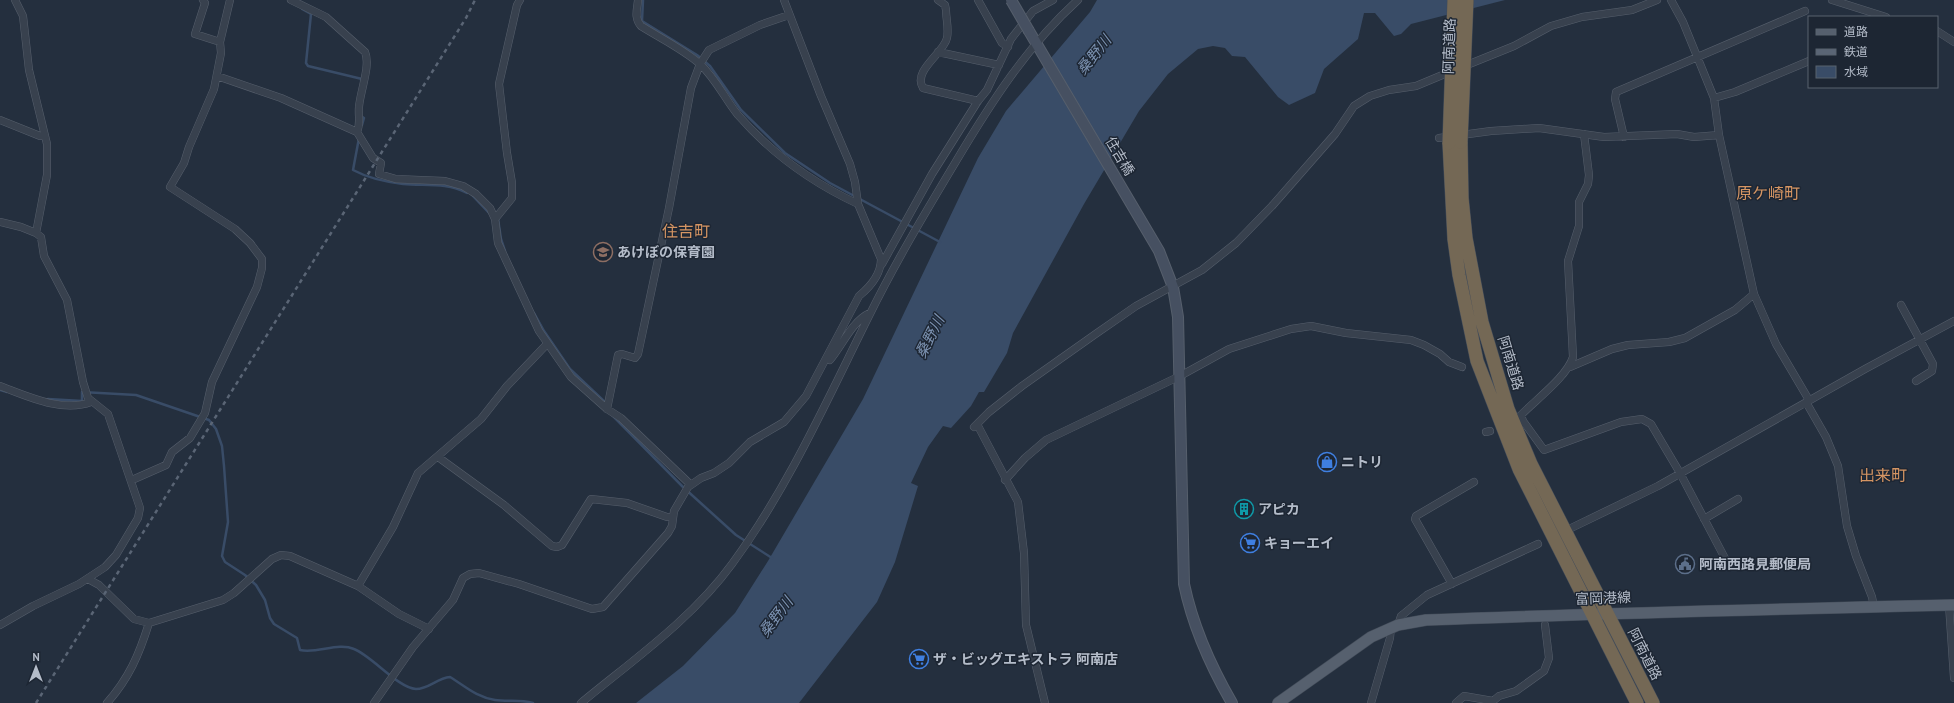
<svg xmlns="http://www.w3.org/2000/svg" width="1954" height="703" viewBox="0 0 1954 703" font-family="'PT Sans','Noto Sans JP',sans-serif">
<rect width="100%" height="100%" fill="#242f3e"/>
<!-- water -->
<path fill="#394c67" d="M1097,0H1505L1411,24L1401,34L1394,36L1375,13H1364L1358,39L1324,69L1315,93L1289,105L1278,97L1245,57L1232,56L1225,48L1213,46L1198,49L1168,74L1139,111L1084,204L1013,333L1007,353L984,392H979L971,406L951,428L943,426L928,447L911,483L918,486L895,562L877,602L799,703H636L683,666L735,613L768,561L863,399L978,158L1006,111L1090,12Z"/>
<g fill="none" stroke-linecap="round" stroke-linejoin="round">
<!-- stream -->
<path stroke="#394c67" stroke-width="2.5" d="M643,0L642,21L697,55L710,66L741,110L785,153L830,183L940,242
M302,9L311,14L306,63L308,66L362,79L361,81
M361,116L364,118L362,125
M359,138L353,170C368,178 386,182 403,184C426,186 446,182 467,193
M472,195L490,214
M498,219L501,239L505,251
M534,313L544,331L570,369L607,404
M0,390L7,392
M48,399L82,401V392L136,395L209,420L216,429L222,446L224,466L228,522L222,556L225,562L245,575L256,585L265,600L270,618L274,624L297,638L300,650C317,654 338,642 354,649C372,656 398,688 416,689C429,689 437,678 450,677C465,686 476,697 495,700C508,702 519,699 533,703
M612,415L683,487L736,535L772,558"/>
<defs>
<path id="street" d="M15,0L23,16L29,70L47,144V175L36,233
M203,0L205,3L195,34L220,42
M291,0L326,17L365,52C371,65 360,92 359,107C358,116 361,123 357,132
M638,0C637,10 634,18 641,26C660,38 683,49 700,64C716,79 725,99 738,115C771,153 813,183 858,204
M938,0L945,5L946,10C946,18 949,29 947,38C944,53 912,71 923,88L978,101
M978,0L1002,43L1008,47
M1671,0L1683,22L1714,98L1719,135L1754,294L1776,344L1809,400
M1832,0L1886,17
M1937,31L1954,42
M938,52L999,65
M1462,67L1514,46L1551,26L1582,17L1632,10L1657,0
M217,76L281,98L357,132L373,158L381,163L379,174L396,179L445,181L463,186L476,194L490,208L495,219L498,243L539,331L571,377L607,409L621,418L691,485
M1714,98L1735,92L1809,61
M0,120L40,136H45
M1624,137L1615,99L1616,92L1805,11
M1439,138L1491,131L1539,128L1604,137L1677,134L1694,137L1719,135
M495,219L512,198V183L507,153L499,84L517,5L520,0
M0,222L21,227L36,233L41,237L44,256L67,300L83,382L88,398L108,414L140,508L138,518L116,555L105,567L79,584L33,606L0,625
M882,264L932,174L978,101L987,90L1011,39L1033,11L1053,0
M1901,305L1933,364L1932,371L1916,381
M830,360C842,346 852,321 870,313
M1570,367L1612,349L1628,345L1669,342L1685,338L1735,310L1754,294
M0,386C27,396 62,413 91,402
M1806,402L1826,437L1838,466L1847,526L1856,556L1872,597L1874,607
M607,409L618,355L622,354L635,358L638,354L669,208L691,88L700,64L709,50L760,25L789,15
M1521,415L1523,421L1544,450L1621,422L1642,419L1651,424L1680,473L1728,564
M1519,417C1534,401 1567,377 1573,357L1568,261L1579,226V202L1588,184L1589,175L1584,134
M977,424L1018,502L1024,553L1026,625L1045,703
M974,427L989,412L1022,386L1097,333L1136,306L1202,270L1236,243L1272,206L1335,134L1354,106L1370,96L1389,90L1416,86L1452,71
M1486,432L1490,431
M438,457L504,505L552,546L557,547L562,545L591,499L627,503L667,517H672
M132,480L166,465L172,452L190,438L205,413L212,382L257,287L262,268V259L250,243L235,229L170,187L184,163L189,147L214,89L221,53L220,42L230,0
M1005,480L1025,458L1046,440L1180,376L1229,349L1291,329L1311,326L1346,333L1411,340L1424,345L1440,354L1449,362L1462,367
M1704,519L1738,499
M1565,531L1658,486L1865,369L1954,321
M88,579L99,585L134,619L149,623L223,600L234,593L272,559L281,555L290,556L358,586L399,614L429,629
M1452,584L1415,519L1416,516L1474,482
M358,586L393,527L418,473L481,419L507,386L547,344
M1949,605L1954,678
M1398,625L1401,616L1427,595L1538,544
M107,703C129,678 139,655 149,623
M374,703L413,647L453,600L463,578L470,574L479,573L519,584L592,609L603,607L668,533L672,526L674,511L688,487L701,478L714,473L729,463L750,442L784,422L806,396L859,296C870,287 881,274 881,259L858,204L855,182L850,164L821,96L784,0
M581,703C633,660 692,619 732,564C788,488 827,400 869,316C895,263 925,213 955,163C990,104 1027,46 1078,0
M1371,703L1390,638L1391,627
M1456,703L1464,696L1493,701L1499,696L1516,691L1544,671L1549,658L1545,625"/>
<path id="secondary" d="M1029,31L1159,251L1173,287L1178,317L1184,584C1193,627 1210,665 1232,703"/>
<path id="primary" d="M1278,703L1371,637L1398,625L1426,620C1602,613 1778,609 1954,605"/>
<path id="highway" d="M1461,142L1462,198L1466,238L1482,322L1508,409L1531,464L1653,703
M1449,143L1454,239L1459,275L1477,361L1519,469L1637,703"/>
</defs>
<!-- street casing -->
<use href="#street" stroke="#565f6c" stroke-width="8"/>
<!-- secondary casing -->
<use href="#secondary" stroke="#565f6c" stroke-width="12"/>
<!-- primary casing -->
<use href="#primary" stroke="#414a57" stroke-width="12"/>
<!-- highway casing -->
<use href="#highway" stroke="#434c59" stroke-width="14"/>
<!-- street -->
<use href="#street" stroke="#38414e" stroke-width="7"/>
<!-- secondary -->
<use href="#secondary" stroke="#465061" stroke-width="10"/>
<!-- primary -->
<use href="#primary" stroke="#56606e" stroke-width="11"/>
<!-- highway -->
<use href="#highway" stroke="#746855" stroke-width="13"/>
<!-- rail -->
<path stroke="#5a6575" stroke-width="2.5" stroke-dasharray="4 4" stroke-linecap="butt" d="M36,703L466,18L475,0"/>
<defs>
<path id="secondary-bridge" d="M1011,0L1029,31"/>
<path id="highway-bridge" d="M1461,142L1467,0
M1449,143L1454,0"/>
</defs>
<!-- secondary-bridge casing -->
<use href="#secondary-bridge" stroke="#565f6c" stroke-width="12" stroke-linecap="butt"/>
<!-- highway-bridge casing -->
<use href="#highway-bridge" stroke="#434c59" stroke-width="14" stroke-linecap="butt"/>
<!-- secondary-bridge -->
<use href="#secondary-bridge" stroke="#465061" stroke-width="10"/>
<!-- highway-bridge -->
<use href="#highway-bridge" stroke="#746855" stroke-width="13"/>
</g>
<!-- icons -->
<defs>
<symbol id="school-ring" viewBox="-11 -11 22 22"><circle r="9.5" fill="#1d2633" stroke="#8d6e63" stroke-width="1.5"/><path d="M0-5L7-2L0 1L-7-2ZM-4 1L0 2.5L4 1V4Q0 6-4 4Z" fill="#8d6e63"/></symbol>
<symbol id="shop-ring" viewBox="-11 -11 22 22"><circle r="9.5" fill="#1d2633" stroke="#3f7fe0" stroke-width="1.5"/><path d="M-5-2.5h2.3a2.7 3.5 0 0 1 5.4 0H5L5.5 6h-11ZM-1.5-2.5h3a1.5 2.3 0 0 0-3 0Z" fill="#3f7fe0"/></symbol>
<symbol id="building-ring" viewBox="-11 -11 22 22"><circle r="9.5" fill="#1d2633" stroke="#0f9aa8" stroke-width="1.5"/><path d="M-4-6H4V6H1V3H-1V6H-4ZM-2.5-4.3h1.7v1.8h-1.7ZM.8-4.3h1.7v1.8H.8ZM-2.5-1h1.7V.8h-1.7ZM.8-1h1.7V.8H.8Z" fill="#0f9aa8"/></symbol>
<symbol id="supermarket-ring" viewBox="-11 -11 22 22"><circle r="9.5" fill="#1d2633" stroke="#3f7fe0" stroke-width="1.5"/><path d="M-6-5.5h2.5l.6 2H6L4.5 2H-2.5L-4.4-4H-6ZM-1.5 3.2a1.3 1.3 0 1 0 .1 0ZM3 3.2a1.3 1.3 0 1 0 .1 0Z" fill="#3f7fe0"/></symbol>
<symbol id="civic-ring" viewBox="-11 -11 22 22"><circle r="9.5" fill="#1d2633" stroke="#5c6f8a" stroke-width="1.5"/><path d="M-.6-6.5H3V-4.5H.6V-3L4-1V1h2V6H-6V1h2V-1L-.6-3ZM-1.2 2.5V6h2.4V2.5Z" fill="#5c6f8a"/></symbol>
</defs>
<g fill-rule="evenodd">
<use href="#school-ring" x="592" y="241" width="22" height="22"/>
<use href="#shop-ring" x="1316" y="451" width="22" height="22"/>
<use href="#building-ring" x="1233" y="498" width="22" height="22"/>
<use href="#supermarket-ring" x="1239" y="532" width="22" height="22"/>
<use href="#civic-ring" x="1674" y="553" width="22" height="22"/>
<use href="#supermarket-ring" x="908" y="648" width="22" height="22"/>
</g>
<g text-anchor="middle" stroke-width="3" stroke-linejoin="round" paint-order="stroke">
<!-- street labels -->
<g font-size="14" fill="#b4bcc9" stroke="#1d2633">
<text transform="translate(1449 46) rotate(-88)" y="5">阿南道路</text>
<text transform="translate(1120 156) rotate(59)" y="5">住吉橋</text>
<text transform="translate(1511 363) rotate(73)" y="5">阿南道路</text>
<text transform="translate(1603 598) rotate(-2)" y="5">富岡港線</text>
<text transform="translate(1645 654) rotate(63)" y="5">阿南道路</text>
</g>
<!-- poi labels -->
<g font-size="14" font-weight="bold" fill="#b4bcc9" stroke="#1d2633" text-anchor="start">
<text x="617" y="257">あけぼの保育園</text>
<text x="1341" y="467">ニトリ</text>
<text x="1258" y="514">アピカ</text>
<text x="1264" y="548">キョーエイ</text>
<text x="1699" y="569">阿南西路見郵便局</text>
<text x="933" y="664">ザ・ビッグエキストラ 阿南店</text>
</g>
<!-- water labels -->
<g font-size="15" font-style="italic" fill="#7c92b1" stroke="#1d2633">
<text transform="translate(1094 55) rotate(-51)" y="5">桑野川</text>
<text transform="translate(930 337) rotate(-63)" y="5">桑野川</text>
<text transform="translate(776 617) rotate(-53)" y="5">桑野川</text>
</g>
<!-- quarter labels -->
<g font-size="16" fill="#d59563" stroke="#1d2633">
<text x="1768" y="199">原ケ崎町</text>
<text x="686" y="237">住吉町</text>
<text x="1883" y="481">出来町</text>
</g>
</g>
<!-- legend -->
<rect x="1808" y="16" width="130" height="72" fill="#1d2633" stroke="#59626f"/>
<rect x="1816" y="29" width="20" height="6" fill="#56606e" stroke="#59626f"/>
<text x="1844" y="36" font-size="12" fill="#b4bcc9">道路</text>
<rect x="1816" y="49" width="20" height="6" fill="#5a6575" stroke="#59626f"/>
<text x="1844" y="56" font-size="12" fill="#b4bcc9">鉄道</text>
<rect x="1816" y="66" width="20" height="12" fill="#394c67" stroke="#59626f"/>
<text x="1844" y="76" font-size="12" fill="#b4bcc9">水域</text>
<!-- north arrow -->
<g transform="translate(36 667)" stroke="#1d2633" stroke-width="3" paint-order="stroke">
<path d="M0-3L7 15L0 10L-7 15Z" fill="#b4bcc9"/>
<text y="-6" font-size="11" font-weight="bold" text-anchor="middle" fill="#b4bcc9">N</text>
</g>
</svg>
